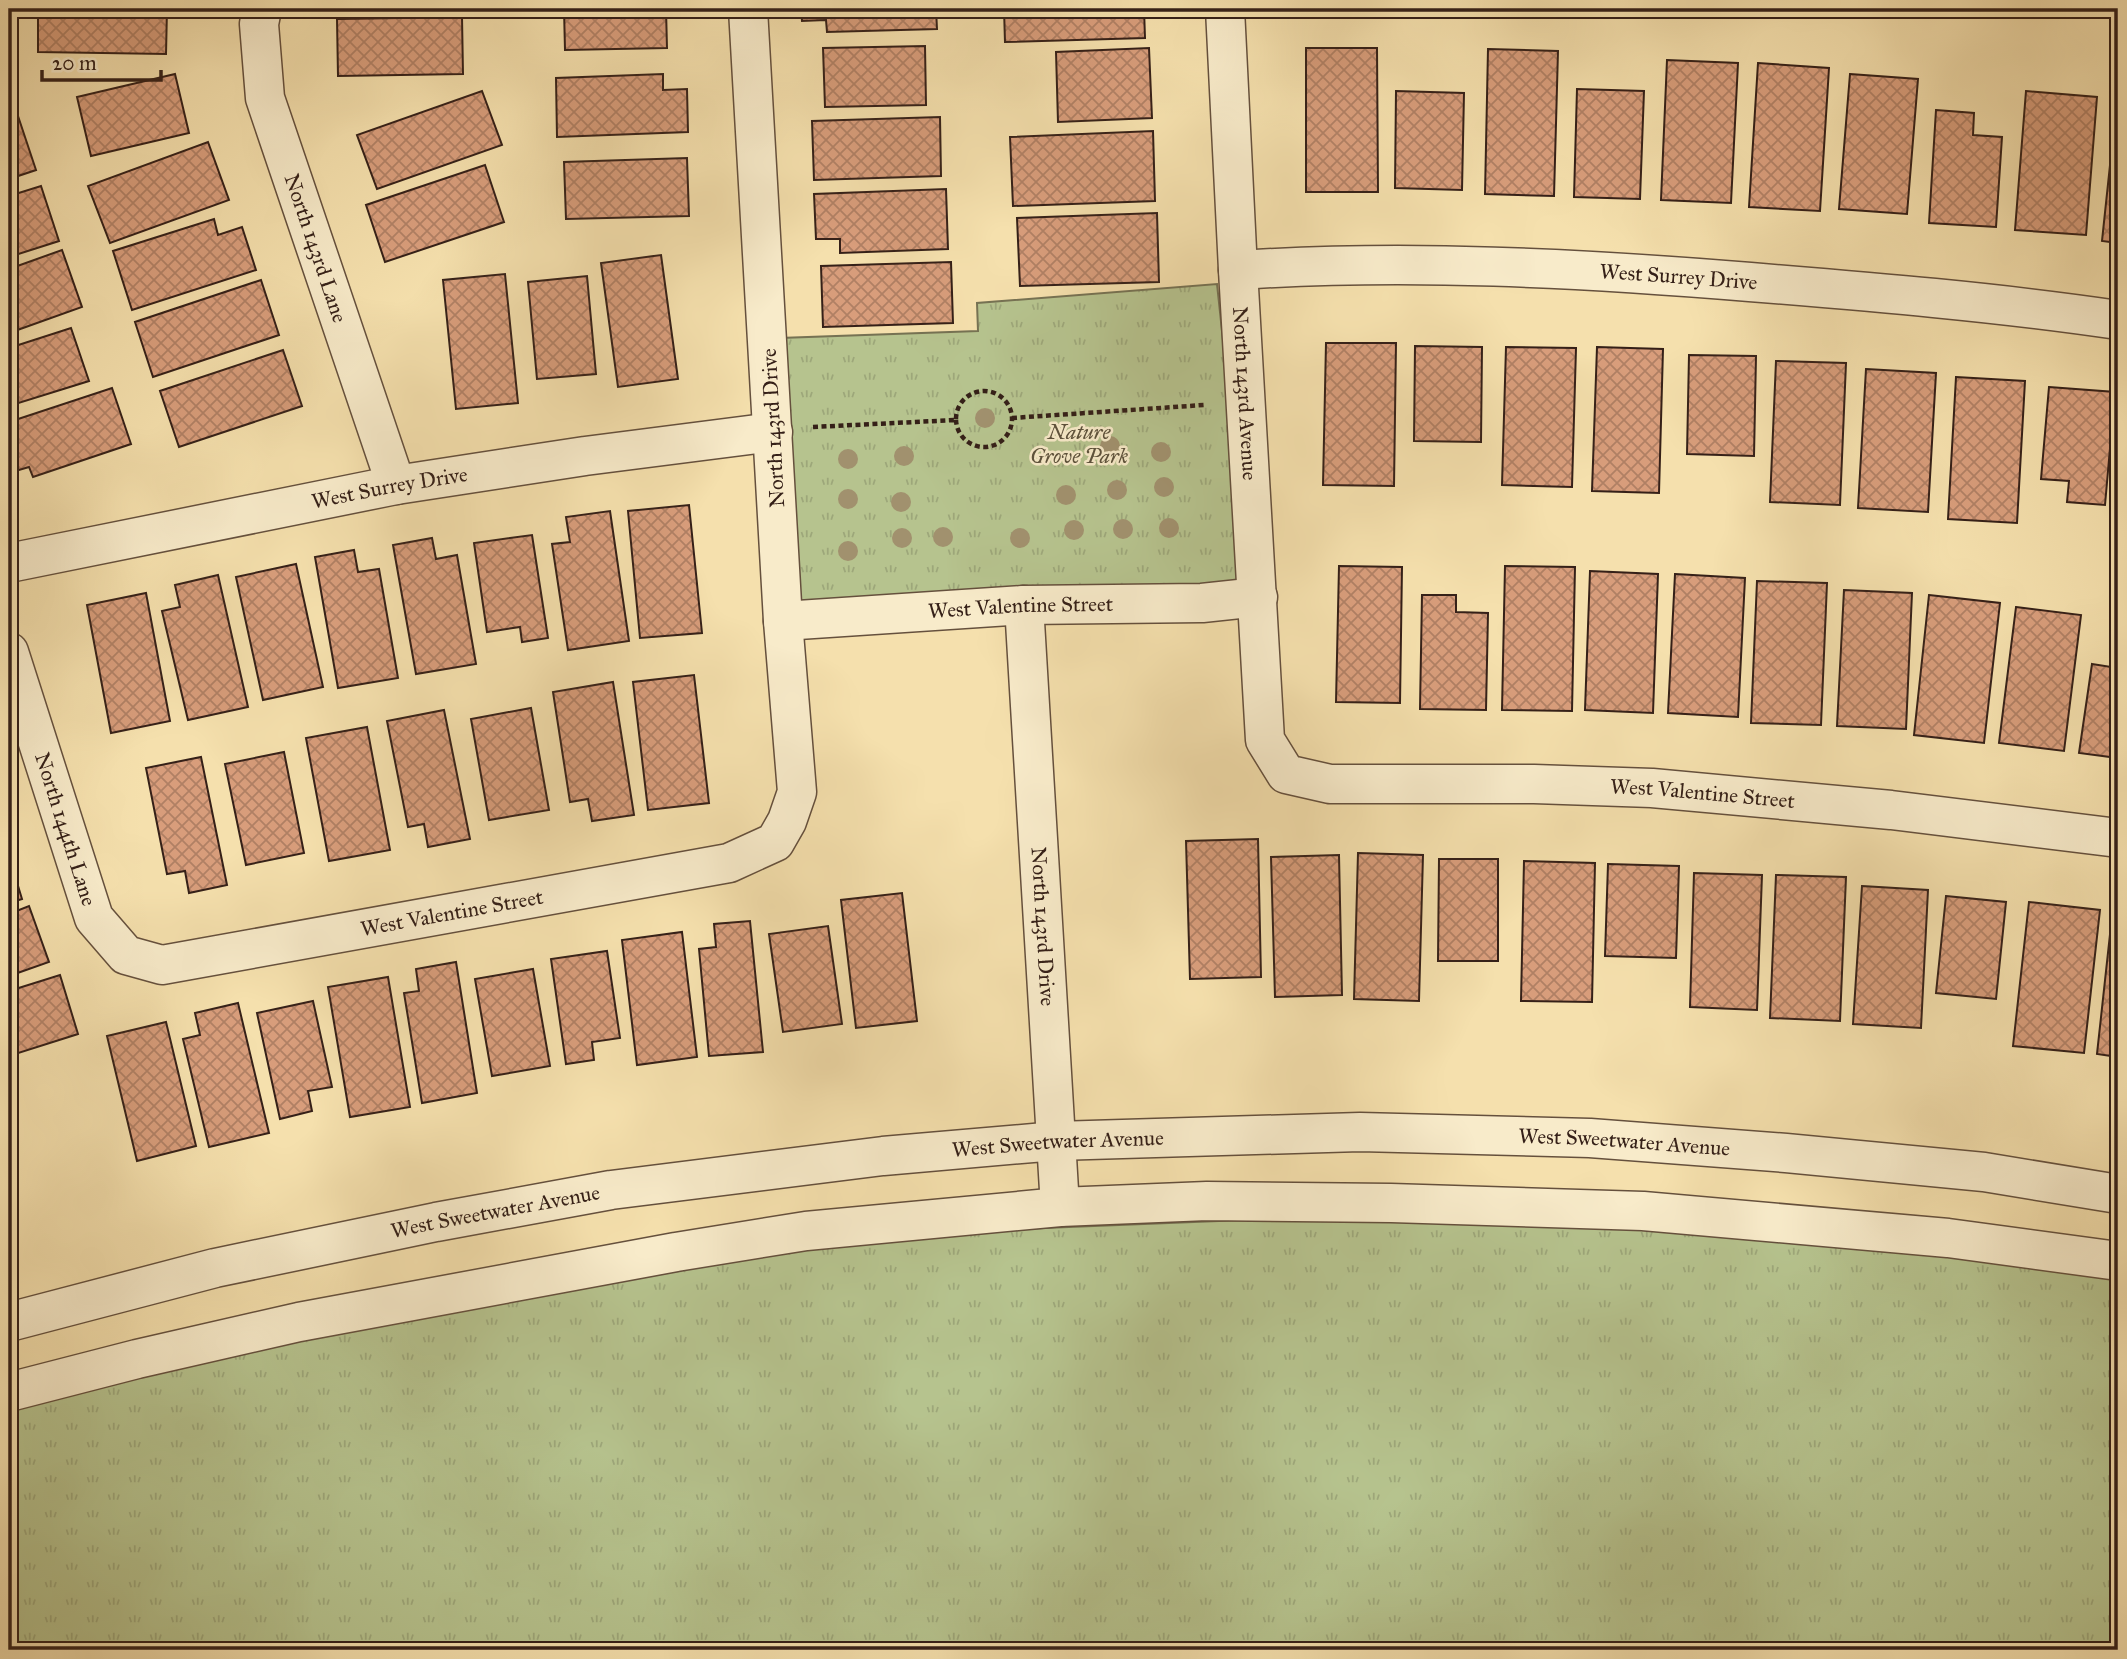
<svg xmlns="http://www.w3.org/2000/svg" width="2127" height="1659" viewBox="0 0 2127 1659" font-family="'IM FELL Great Primer',serif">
<defs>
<pattern id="park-tufts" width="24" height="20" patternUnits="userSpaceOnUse" patternTransform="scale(1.75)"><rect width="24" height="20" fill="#b6c38e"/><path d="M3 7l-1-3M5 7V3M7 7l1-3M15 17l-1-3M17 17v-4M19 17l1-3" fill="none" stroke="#9da77a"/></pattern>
<pattern id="building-cross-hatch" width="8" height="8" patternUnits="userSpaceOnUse" patternTransform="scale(1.75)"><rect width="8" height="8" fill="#d89d7b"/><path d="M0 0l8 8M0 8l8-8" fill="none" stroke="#b08064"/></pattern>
</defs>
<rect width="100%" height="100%" fill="#f5e0ad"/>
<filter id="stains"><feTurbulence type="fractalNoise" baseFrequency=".00286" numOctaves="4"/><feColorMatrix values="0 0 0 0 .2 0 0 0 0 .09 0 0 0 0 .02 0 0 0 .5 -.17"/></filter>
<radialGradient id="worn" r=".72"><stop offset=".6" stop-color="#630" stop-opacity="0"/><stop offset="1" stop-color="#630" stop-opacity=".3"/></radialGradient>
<!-- park -->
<path fill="url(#park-tufts)" stroke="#767253" stroke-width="2" d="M1217,284L1249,585L797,608L780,338L978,331L977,303Z
M1269,1219L1628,1223L2118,1275V1650H9V1407L318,1329L775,1250L1019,1229Z"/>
<!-- building -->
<path fill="url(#building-cross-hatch)" stroke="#352018" stroke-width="2" d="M38,9H167L166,54L38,52Z
M564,9H666L667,48L565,50Z
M801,9H936L937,29L827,32L826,20L802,21Z
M1004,9H1144L1145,38L1005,42Z
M462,17L463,74L338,76L337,19Z
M925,46L926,105L825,107L823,48Z
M1149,48L1152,118L1058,122L1056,52Z
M1306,48H1377L1378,192H1306Z
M1488,49L1558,51L1554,196L1485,194Z
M1667,60L1738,63L1731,203L1661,200Z
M1758,63L1829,68L1820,211L1749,207Z
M175,74L189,133L91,156L77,97Z
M663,74V90L687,89L688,132L557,137L556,78Z
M1850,74L1918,79L1907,214L1839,209Z
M1577,89L1644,91L1640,199L1574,197Z
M482,91L502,145L377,189L357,135Z
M1396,91L1464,93L1462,190L1395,188Z
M2026,91L2097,97L2086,235L2015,230Z
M2117,99L2118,100V243L2102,241Z
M1936,110L1974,113L1973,135L2002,137L1996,227L1929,223Z
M17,113L36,170L9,179V115Z
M940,117L941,176L814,180L812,121Z
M1153,131L1155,201L1013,206L1010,137Z
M208,142L229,200L110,243L88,186Z
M687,158L689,216L566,219L564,162Z
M485,165L504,222L385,262L366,205Z
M41,186L59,241L9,257V196Z
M946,189L948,249L840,253V239H816L814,194Z
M1157,213L1159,282L1020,286L1017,218Z
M214,219L218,235L242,227L256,270L132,310L113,251Z
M62,250L82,307L9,333V269Z
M661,255L678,379L618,387L601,263Z
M951,262L953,323L823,327L821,266Z
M505,274L518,403L456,409L443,280Z
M587,276L596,374L537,379L528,282Z
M261,280L279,335L153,377L135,322Z
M71,328L89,381L9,406V348Z
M1326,343H1396L1394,486L1323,485Z
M1415,346L1482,347L1481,442L1414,441Z
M1506,347L1576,348L1572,487L1502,485Z
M1597,347L1663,349L1659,493L1592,491Z
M283,350L302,406L179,447L160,391Z
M1689,355L1756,356L1754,456L1687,454Z
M1776,361L1846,363L1840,505L1770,502Z
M1866,369L1936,373L1928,512L1858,508Z
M1956,377L2025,381L2017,523L1948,519Z
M2049,387L2115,392L2105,505L2067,502L2069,481L2041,479Z
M112,388L131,444L33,477L29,467L9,473V422Z
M689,505L702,633L640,638L628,511Z
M610,511L629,641L568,650L552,544L570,542L566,517Z
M532,535L548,638L522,642L520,627L487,632L474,543Z
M432,538L436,559L457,555L476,664L416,674L393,545Z
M354,550L358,572L379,569L398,678L338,688L315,557Z
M296,564L323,687L263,700L236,577Z
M1339,566L1402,567L1400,703L1336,702Z
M1505,566L1575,567L1572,711L1502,710Z
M1590,571L1658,574L1653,713L1585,710Z
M1675,574L1745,578L1738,717L1668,713Z
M218,575L248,707L188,720L162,611L180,607L175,585Z
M1757,581L1827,583L1821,725L1751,723Z
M1844,590L1912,593L1906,729L1837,726Z
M146,593L170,721L111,733L87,605Z
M1422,595H1456V612L1488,613L1486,710L1420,709Z
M1929,595L2000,603L1984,743L1914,735Z
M2016,607L2081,615L2064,751L1999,743Z
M2092,664L2118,668V758L2079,753Z
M694,675L709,803L648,810L633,682Z
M613,682L634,815L592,821L588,799L570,802L553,692Z
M531,708L549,810L489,820L471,719Z
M444,710L470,839L428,847L424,824L408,827L387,721Z
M367,727L390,850L329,861L306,738Z
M284,752L304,853L246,865L225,764Z
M201,757L227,885L189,893L185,871L167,874L146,768Z
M1258,839L1261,977L1190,979L1186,841Z
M1358,853L1423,855L1419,1001L1354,999Z
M1339,855L1342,995L1275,997L1271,857Z
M9,856L22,899L9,903Z
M1439,859H1498V961H1438Z
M1524,861L1595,863L1592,1002L1521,1001Z
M1608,864L1679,866L1676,958L1605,956Z
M1694,873L1762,875L1757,1010L1690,1007Z
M1776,875L1846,877L1840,1021L1770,1018Z
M1862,886L1928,890L1921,1028L1853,1024Z
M902,893L917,1021L856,1028L841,900Z
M1946,896L2006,902L1996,999L1936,993Z
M2029,902L2100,910L2084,1053L2013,1046Z
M29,906L49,962L9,976V914Z
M2112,916H2118V1057L2097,1054Z
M750,921L763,1052L709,1056L699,949L716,947L714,924Z
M828,926L842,1024L783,1032L769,934Z
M682,932L697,1057L637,1065L622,940Z
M607,951L620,1038L592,1042L594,1060L566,1064L551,959Z
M456,962L477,1093L422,1103L404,993L419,991L416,969Z
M533,969L550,1066L492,1076L475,979Z
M60,975L78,1034L9,1056V991Z
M388,977L410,1107L350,1117L328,987Z
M313,1001L332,1087L308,1091L312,1111L280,1119L257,1013Z
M238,1003L269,1133L209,1147L183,1039L200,1035L195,1013Z
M166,1022L196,1146L137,1161L107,1036Z"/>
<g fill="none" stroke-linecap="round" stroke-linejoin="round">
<defs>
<g id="minor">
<path id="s1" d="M262,9L259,24L265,98L396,485"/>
<path id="s2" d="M1225,9L1238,270L1265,740L1286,774L1330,784H1534L1652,788L1891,810L2118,838"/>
<path id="s3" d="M1238,270C1408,259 1580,268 1750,282C1873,292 1996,302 2118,320"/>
<path id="s4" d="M9,563L396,485L585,456L773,432"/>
<path id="s5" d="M1024,605L1060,1207"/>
<path id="s6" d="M783,621L1024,605L1202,603L1258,597"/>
<path id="s7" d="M9,652L94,918L126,955L162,965L729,863L775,842L787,821L797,792L783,621L748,9"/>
<path id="s8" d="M9,1322L215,1268L436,1222L611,1190L883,1156L1056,1141L1360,1132L1590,1138L1786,1153L1984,1172L2118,1194"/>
<path d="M9,1392L137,1359L299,1322L676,1252L806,1231L1060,1207L1207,1201L1391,1203L1643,1211L1948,1238L2118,1261"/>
</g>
</defs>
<!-- minor casing -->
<use href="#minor" stroke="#65503d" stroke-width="41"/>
<!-- path -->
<path stroke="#352018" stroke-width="4.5" stroke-dasharray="5 3.5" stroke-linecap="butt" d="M956 419a28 28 0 1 1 56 0a28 28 0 1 1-56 0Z
M1012,418L1204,405
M813,427L956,420"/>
<!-- minor -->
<use href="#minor" stroke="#f8ebca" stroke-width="38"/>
</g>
<!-- trees -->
<g fill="#a1916e">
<circle cx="985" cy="418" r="10"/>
<circle cx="1110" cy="446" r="10"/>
<circle cx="1161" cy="452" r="10"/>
<circle cx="904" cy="456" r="10"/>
<circle cx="848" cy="459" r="10"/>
<circle cx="1164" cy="487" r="10"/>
<circle cx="1117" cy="490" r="10"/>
<circle cx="1066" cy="495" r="10"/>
<circle cx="848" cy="499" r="10"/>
<circle cx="901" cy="502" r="10"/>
<circle cx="1169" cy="528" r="10"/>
<circle cx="1123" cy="529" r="10"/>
<circle cx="1074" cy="530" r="10"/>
<circle cx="943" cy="537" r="10"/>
<circle cx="902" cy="538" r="10"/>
<circle cx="1020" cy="538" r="10"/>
<circle cx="848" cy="551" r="10"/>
</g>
<g text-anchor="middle" stroke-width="5" stroke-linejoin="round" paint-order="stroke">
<!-- street labels -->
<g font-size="21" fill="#352018" stroke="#f8ebca">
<text dy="7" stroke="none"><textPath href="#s1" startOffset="248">North 143rd Lane</textPath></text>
<text dy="7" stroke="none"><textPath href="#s3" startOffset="441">West Surrey Drive</textPath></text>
<text dy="7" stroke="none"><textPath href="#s2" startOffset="385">North 143rd Avenue</textPath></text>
<text transform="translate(773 428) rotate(-93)" y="7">North 143rd Drive</text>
<text dy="7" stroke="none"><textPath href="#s4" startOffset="388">West Surrey Drive</textPath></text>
<text dy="7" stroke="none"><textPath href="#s6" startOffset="238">West Valentine Street</textPath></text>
<text dy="7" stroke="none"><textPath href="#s2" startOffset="1190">West Valentine Street</textPath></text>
<text dy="7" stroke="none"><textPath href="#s7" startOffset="186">North 144th Lane</textPath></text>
<text dy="7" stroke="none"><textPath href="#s7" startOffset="660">West Valentine Street</textPath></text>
<text dy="7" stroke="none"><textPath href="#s5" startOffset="322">North 143rd Drive</textPath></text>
<text dy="7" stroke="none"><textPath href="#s8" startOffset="1633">West Sweetwater Avenue</textPath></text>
<text dy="7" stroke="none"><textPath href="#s8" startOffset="1066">West Sweetwater Avenue</textPath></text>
<text dy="7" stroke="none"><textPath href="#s8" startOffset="499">West Sweetwater Avenue</textPath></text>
</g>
<!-- park labels -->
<g font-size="21" font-style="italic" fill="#5c513b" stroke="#f8ebca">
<text x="1079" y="439">Nature<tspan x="1079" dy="24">Grove Park</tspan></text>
</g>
</g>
<!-- margin -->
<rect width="2127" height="1659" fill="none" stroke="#f5e0ad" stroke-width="35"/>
<rect x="10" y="10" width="2106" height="1638" fill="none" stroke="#352018" stroke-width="3.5"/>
<rect x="18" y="18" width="2092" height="1624" fill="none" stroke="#352018" stroke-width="2"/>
<!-- scale -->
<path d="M42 70v10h119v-10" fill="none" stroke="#352018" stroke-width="3.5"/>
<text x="52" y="70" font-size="21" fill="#352018" stroke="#f8ebca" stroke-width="5" paint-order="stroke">20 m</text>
<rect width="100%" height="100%" filter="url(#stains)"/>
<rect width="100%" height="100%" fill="url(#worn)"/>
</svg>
